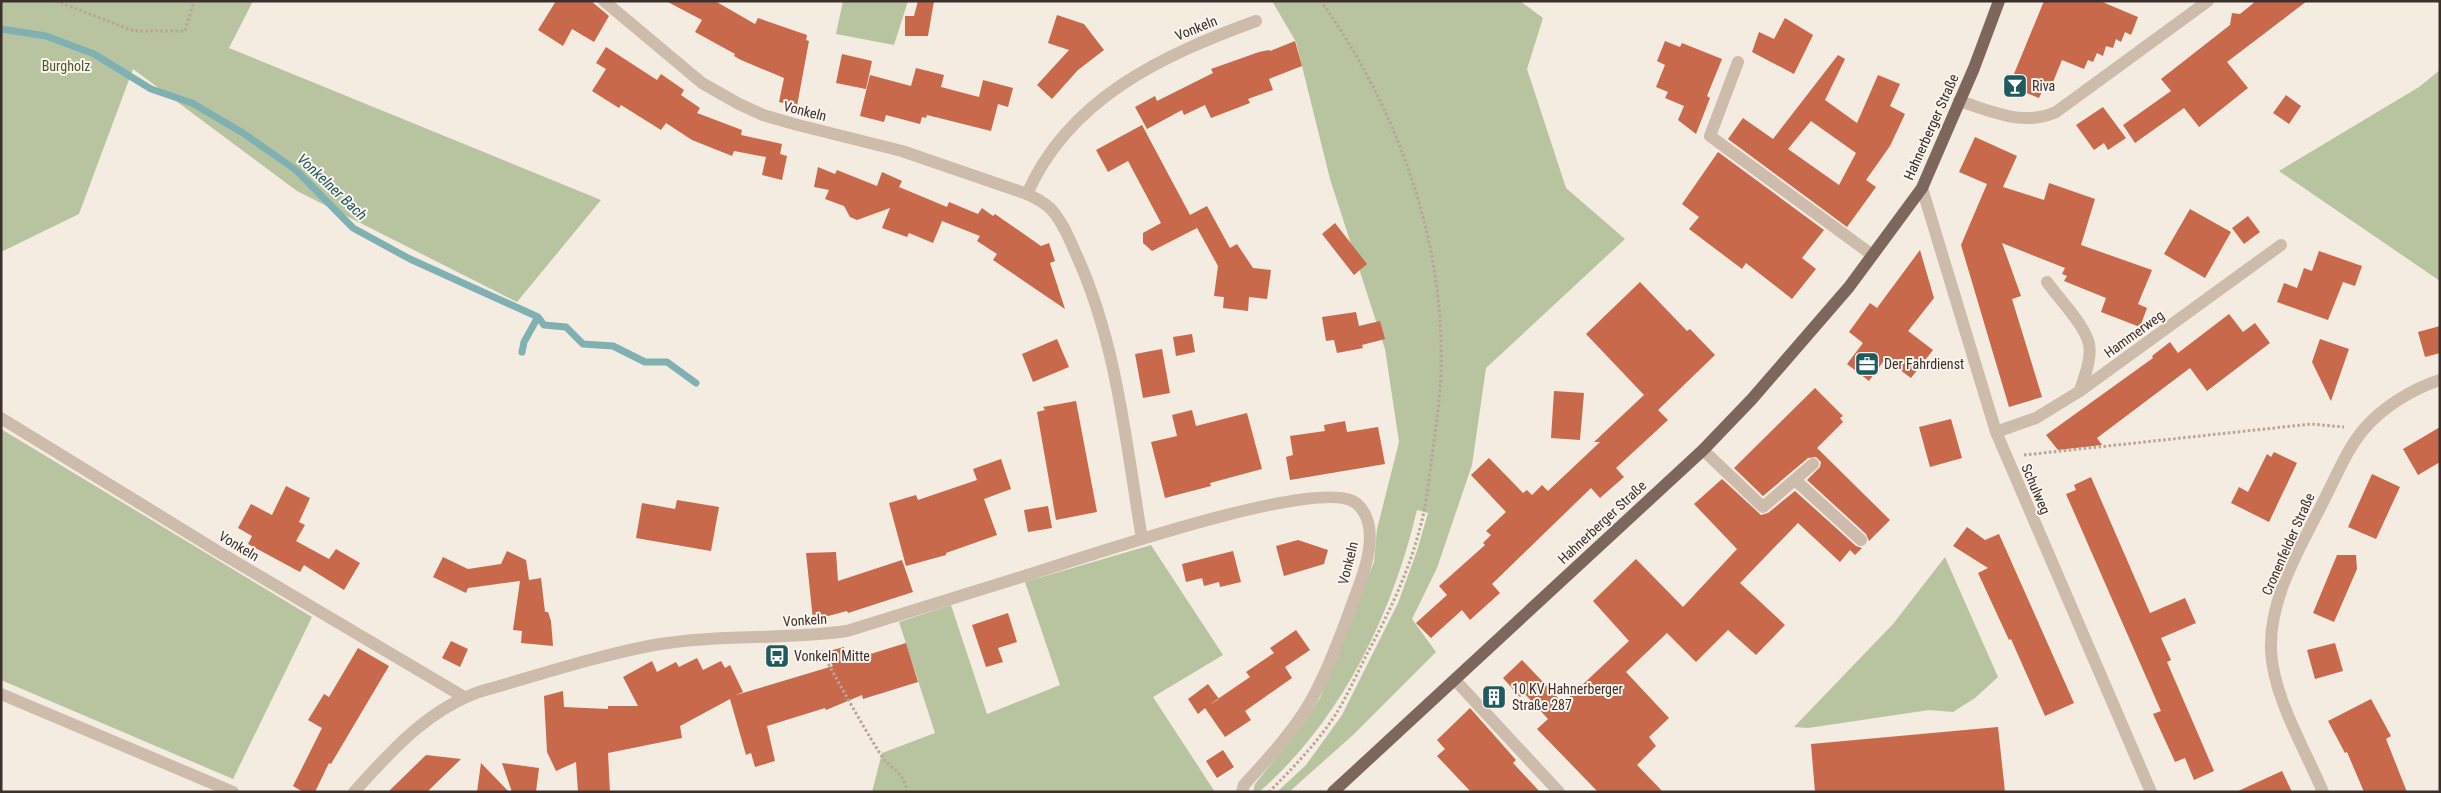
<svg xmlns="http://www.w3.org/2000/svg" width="2441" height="793" viewBox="0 0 2441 793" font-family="'Roboto Condensed',sans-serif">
<rect width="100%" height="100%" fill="#f4ebe1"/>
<!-- green -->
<path fill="#b8c4a0" d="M1,1H253L229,48L601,200L517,302L297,191L133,69L79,214L1,252Z
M843,1H908L894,45L836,34Z
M1272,1H1520L1543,18L1527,69L1566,188L1625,239L1486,368L1472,465L1437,568L1412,619L1436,652L1353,735L1289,792H1277L1306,765L1342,715L1398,603L1417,551L1428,513L1417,510C1392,615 1341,721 1259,792H1253L1255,784L1303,724L1320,698L1374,562L1377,529L1399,442L1385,349L1330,179L1296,42Z
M2440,70V281L2279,171L2419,87Z
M1,429L312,617L233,779L1,680Z
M1151,545L1223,655L1153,697L1215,792H872L882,753L935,733L899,622L951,605L987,714L1060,685L1025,582Z
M1945,557L1998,677L1975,698L1953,712L1929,710L1808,728L1794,727L1893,624Z"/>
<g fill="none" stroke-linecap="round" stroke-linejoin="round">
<!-- stream -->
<path stroke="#7fb0b2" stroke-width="7" d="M1,29L46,36L94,54L151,89L192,103L243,133L296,170L353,228L410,259L538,317L544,325L566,327L583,344L613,346L645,362H667L696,383
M522,352L524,342L538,317"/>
</g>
<!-- building -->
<path fill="#c8694b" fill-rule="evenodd" d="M556,1H591L609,16L594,42L572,29L563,46L538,30Z
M666,1H715L755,24L758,18L807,35L806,40L809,41L797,106L779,102L784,78L741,60L734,56L735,54L695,32L702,20Z
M918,1H934L928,36H905V16H914Z
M2044,1H2100L2138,17L2131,35L2125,32L2121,42L2116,39L2113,48L2106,46L2103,56L2097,53L2093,62L2088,60L2084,69L2062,60L2051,87L2045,85L2039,98L2009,86Z
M2256,1H2307L2227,62L2248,88L2199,127L2184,108L2135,143L2123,125L2171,91L2161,79L2230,25L2232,13L2240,14Z
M1057,15L1084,24L1104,50L1078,70L1052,99L1037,85L1069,50L1048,43Z
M1785,18L1813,35L1794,74L1752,52L1759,32L1774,39Z
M1295,41L1302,66L1269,79L1273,90L1248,99L1250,103L1211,118L1205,105L1184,115L1182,110L1147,129L1135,107L1155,96L1157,101L1213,73L1211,69L1259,52L1269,50L1270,51Z
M1665,41L1680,47L1682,43L1722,59L1707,96L1710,98L1696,134L1678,120L1684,106L1665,98L1668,92L1656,87L1665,65L1657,61Z
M606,47L657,80L661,74L684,90L681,95L700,108L697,113L742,130L741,135L782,144L780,154L787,156L782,180L762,175L766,157L734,151L732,156L692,140L666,123L661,130L621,105L619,108L592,91L606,69L596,63Z
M842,54L872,61L866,89L836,83Z
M1838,55L1845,59L1825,100L1857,123L1878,75L1900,84L1890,106L1905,114L1890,146L1866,180L1876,187L1847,227L1728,139L1743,118L1773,139ZM1811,121L1856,153L1839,185L1788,149Z
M916,68L944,75L941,87L979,97L983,80L1013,88L1008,107L998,104L991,131L927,115L926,118L922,117L920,124L886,115L884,122L860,116L870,75L911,86Z
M2286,95L2301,106L2289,124L2273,113Z
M2103,107L2126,138L2108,150L2104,143L2094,150L2076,125Z
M1142,125L1197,228L1152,251L1143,243V233L1161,223L1128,161L1108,172L1096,150Z
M1975,137L2017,156L2003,187L2044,200L2049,183L2095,199L2081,245L2152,270L2138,304L2147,308L2140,327L2101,312L2106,298L2064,281L2067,276L2062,274L2065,268L2002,243L2021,296L2012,299L2042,397L2009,407L1961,245L1987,184L1959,172Z
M1718,152L1824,230L1802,258L1816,269L1792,299L1746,263L1742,269L1689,229L1699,217L1682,204Z
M818,167L835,174L837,170L877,186L882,172L902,181L899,187L947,207L949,202L978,214L982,208L993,216L995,214L1041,246L1049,243L1055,261L1050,263L1065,309L993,260L997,254L977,241L980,236L942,221L933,243L909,233L907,237L882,228L890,208L857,220L850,217L844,206L825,199L829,190L814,187Z
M1207,206L1230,248L1237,244L1253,268L1271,270L1267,299L1249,297L1248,311L1223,308L1224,297L1214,296L1218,266L1190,215Z
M2190,209L2231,232L2205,278L2164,254Z
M2248,216L2260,232L2244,244L2232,228Z
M1335,223L1367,264L1354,275L1322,234Z
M1920,250L1934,298L1908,331L1933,350L1911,378L1885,359L1869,381L1847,364L1863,343L1849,332L1870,303L1877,308Z
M2319,251L2362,266L2355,286L2343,282L2328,320L2277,302L2284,283L2297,288L2304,268L2312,271Z
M1640,282L1687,331L1690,329L1715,355L1658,410L1668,420L1616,468L1624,477L1600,498L1591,488L1492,584L1500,593L1470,620L1462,610L1431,638L1416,623L1447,595L1439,586L1485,545L1483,543L1491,535L1486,531L1506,512L1471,475L1489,458L1523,493L1527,490L1532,495L1542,485L1548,491L1600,442H1594L1644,395L1586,334Z
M1356,312L1359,326L1380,321L1385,339L1362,345L1363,348L1337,353L1334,340L1326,341L1322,317Z
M2229,314L2243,332L2255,323L2270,343L2207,391L2190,368L2097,438L2102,445L2058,450L2046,435L2153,358L2152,356L2170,342L2178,353Z
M2440,326V353L2425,357L2418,332Z
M1192,334L1195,352L1176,356L1173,337Z
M1057,339L1069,367L1033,382L1022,354Z
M2320,339L2349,349L2331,401L2312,362Z
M1162,349L1170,393L1143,398L1135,354Z
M1815,388L1843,416L1840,418L1843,422L1817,448L1890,520L1869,541L1866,534L1807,480L1820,467L1821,462L1816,457L1808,458L1763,496L1734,468Z
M1554,391L1584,393L1580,440L1551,438Z
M1076,401L1097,512L1056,520L1037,412L1045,410L1043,407Z
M1192,410L1196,426L1247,413L1262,469L1210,483L1211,486L1165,498L1151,442L1177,436L1172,415Z
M1951,419L1962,458L1930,467L1919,427Z
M1345,421L1347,432L1378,427L1385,464L1290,480L1286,457L1293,455L1290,436L1325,431L1324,425Z
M2440,427V462L2418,475L2403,449Z
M2274,452L2297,463L2269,522L2231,503L2239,487L2248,492L2267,454L2271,457Z
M1001,459L1011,489L984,499L997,535L946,553V555L906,566L889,503L916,495L918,500L977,480L973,469Z
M2372,474L2400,487L2376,539L2348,527Z
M2091,477L2150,613L2185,598L2196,623L2161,638L2171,660L2167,662L2214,771L2194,780L2185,758L2175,762L2153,714L2161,711L2066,494L2076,490L2074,485Z
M1722,479L1761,515L1768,513L1795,491L1856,546L1862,548L1855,555L1850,550L1840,562L1798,523L1740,583L1785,625L1756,655L1728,630L1696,662L1667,633L1626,672L1669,718L1649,737L1656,746L1637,765L1663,792H1598L1537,729L1548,719L1524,693L1520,697L1503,678L1522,660L1563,703L1629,641L1593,601L1636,559L1683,607L1737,549L1694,504Z
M286,486L310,498L299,522L305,525L296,541L329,559L336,549L360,563L344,590L304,565L300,572L248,544L252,536L238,528L251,504L272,515Z
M677,500L719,507L711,551L636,538L642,503L675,509Z
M1048,506L1052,528L1028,532L1024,510Z
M1967,527L1985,540L1999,534L2074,703L2045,716L2011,639L2009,640L1978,573L1988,568L1953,546Z
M1298,540L1328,550L1324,564L1284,576L1276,546Z
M507,551L526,560L529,580L541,578L545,612H548L551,621L553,646L521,643L522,631L513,630L520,581L468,588L466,593L433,577L443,557L468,569L501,564Z
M1233,551L1241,582L1220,587L1219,582L1204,586L1202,578L1186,582L1182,564Z
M836,552L838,581L902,560L913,592L848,613L847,611L813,620L806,553Z
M2337,555H2356L2357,569L2334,622L2313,613Z
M1008,613L1017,642L998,648L1003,662L986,667L972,625Z
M1296,630L1310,650L1285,667L1292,678L1245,711L1251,720L1225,737L1205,708L1198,714L1188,699L1208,684L1219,699L1209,705L1250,677L1246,672L1274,653L1270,648Z
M451,641L468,649L460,667L442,658Z
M906,643L918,682L863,699L862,695L826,710L825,708L767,726L775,761L755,767L751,753L746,755L730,699L680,726L682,738L608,753L610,792H578L576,762L556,771L547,752L544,696L563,691L564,707L608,709V706H638L623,677L652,661L657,672L676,662L679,667L697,658L703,670L721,661L725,668L730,665L743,692L736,695L833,666L825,652L844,647L848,661Z
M2335,643L2343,671L2315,679L2307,650Z
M358,648L389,666L331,764L329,763L315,792H303L293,786L322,728L308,720L324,694L329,697Z
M2371,699L2391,736L2386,739L2407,792H2364L2347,752L2345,753L2328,721Z
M1470,708L1516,760L1513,763L1540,792H1471L1437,756L1445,749L1437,740Z
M1998,727L2005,792H1815L1811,744Z
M1223,750L1234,767L1217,778L1206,761Z
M426,755L461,759L427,792H388Z
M481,763L509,792H477Z
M502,763L539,768L536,792H512Z
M2282,771L2292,792H2236Z"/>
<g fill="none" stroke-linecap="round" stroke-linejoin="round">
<!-- path -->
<path stroke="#b9a596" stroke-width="3" stroke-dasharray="2.5 2.5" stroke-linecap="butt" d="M56,1L134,31H185L194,1
M1,3L3,1
M2024,455L2311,424L2344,427
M821,651C841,686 860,722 881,755C891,771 903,769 907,792
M1269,792C1293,768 1315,745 1334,717C1347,697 1357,673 1368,652C1390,611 1410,569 1421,524C1427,502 1429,478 1432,456C1436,427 1440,398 1441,370C1445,238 1396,107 1321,1"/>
<!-- minor -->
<path stroke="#cdbbac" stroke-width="12" d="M604,1L702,83L739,104L763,115L794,124L902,151L1027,194C1036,198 1043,202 1050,208C1062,221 1069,238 1076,254C1117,343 1126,444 1142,539
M1738,62L1710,136L1871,254
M1959,101C1992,111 2023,127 2056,112L2208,1
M1922,188L1996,432L2151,792
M1027,194C1069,98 1163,55 1256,21
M2047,282C2059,299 2085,325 2089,344C2092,359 2084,377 2080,391
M1,418L219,552L464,697
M1996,432L2036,418L2080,391L2281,245
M1703,450L1763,507L1813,464
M1795,480L1861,540
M1455,680L1559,792
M1,694L233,792
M354,792C390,752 429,708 482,691C539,675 596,656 654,645C718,634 783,640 847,631C904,613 961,596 1018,578C1069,563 1320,474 1356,503C1380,523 1367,565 1358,588C1345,624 1326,677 1306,709C1289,736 1265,762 1244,785L1242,792
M2323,792C2305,749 2273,697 2271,650C2269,596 2302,545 2325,498C2337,475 2347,449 2364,429C2383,407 2412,389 2440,380"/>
<!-- major -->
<path stroke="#7d675c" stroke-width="12" d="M1333,792L1703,450L1752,399L1849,287L1922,188L1974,68L1999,1"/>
</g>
<!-- icons -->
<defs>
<symbol id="bar-square" viewBox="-11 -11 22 22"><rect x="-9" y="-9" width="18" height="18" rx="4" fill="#1f5a5e" stroke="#fbf5ee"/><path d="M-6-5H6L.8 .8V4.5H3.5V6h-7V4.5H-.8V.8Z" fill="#fff"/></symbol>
<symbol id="office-square" viewBox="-11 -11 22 22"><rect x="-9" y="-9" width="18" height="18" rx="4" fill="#1f5a5e" stroke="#fbf5ee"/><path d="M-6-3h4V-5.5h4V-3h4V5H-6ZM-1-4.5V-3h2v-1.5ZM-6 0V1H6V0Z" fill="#fff"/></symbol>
<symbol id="bus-square" viewBox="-11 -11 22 22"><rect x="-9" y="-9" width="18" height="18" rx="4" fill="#1f5a5e" stroke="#fbf5ee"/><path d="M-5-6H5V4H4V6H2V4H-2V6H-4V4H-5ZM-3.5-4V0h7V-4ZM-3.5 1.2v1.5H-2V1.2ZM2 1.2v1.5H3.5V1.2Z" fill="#fff"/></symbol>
<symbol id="building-square" viewBox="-11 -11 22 22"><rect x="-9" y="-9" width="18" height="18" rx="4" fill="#1f5a5e" stroke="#fbf5ee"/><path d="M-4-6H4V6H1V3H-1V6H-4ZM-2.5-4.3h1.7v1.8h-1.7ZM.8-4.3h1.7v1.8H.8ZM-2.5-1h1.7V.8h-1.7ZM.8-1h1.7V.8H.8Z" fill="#fff"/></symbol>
</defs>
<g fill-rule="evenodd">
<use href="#bar-square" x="2001" y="72" width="28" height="28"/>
<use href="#office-square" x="1853" y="350" width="28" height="28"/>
<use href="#bus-square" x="763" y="642" width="28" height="28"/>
<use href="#building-square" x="1480" y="683" width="28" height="28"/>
</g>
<g text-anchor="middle" stroke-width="4" stroke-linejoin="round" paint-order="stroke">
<!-- street labels -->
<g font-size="14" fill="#3b302b" stroke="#fbf5ee">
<text transform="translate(1196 28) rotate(-22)" y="5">Vonkeln</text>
<text transform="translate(805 111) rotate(14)" y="5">Vonkeln</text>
<text transform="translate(1931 127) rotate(-66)" y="5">Hahnerberger Straße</text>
<text transform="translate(2134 334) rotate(-36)" y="5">Hammerweg</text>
<text transform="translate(2036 489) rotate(67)" y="5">Schulweg</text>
<text transform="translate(1602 522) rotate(-43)" y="5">Hahnerberger Straße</text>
<text transform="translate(2288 544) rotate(-66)" y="5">Cronenfelder Straße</text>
<text transform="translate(239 546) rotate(31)" y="5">Vonkeln</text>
<text transform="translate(1348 563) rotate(-76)" y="5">Vonkeln</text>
<text transform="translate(805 620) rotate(-4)" y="5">Vonkeln</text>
</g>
<!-- park labels -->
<g font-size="14" fill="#4a5a2e" stroke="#fbf5ee">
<text x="66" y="71">Burgholz</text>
</g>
<!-- poi labels -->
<g font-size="14" fill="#3b302b" stroke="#fbf5ee" text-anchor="start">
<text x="2032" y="91">Riva</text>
<text x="1884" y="369">Der Fahrdienst</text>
<text x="794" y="661">Vonkeln Mitte</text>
<text x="1512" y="694">10 KV Hahnerberger<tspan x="1512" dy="16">Straße 287</tspan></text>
</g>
<!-- water labels -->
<g font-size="15" font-style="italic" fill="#1f5a5e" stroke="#fbf5ee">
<text transform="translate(332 187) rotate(43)" y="5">Vonkelner Bach</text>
</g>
</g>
<!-- border -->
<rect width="2441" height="793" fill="none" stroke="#3b302b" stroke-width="5"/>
</svg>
